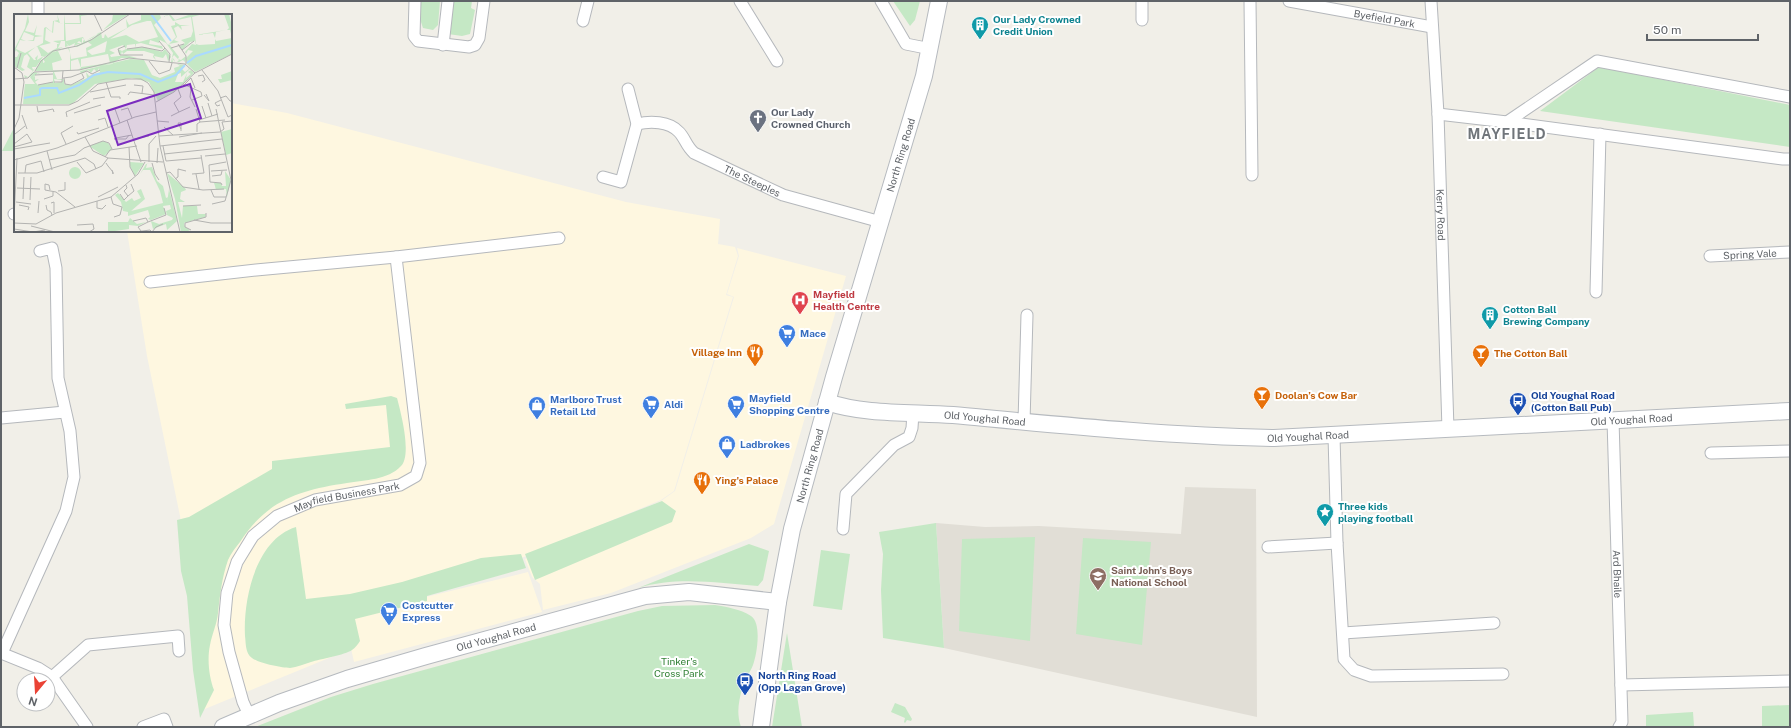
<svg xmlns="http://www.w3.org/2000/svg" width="1791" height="728" viewBox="0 0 1791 728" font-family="'Public Sans',sans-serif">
<rect width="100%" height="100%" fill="#f1efe8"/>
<!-- commercial -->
<path fill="#fef7e0" d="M231,103L287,113L626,202L720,219L718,244L735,247L738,256L726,295L733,297L674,491L661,500L519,559L357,601L346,651L200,711L196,618L180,516L147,356L127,231H231Z
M737,248L846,276L774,524L751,538L611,593L543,610L540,584L532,577L525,559L661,501L675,491L734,297L727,294L739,256Z
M528,572L542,612L354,662L344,617Z"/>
<!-- education -->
<path fill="#e1ded6" d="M1185,487L1256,489L1257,717L944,648L936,523L985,527L1039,526L1181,534Z"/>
<!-- green -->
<path fill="#c5e8c5" d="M421,1H440L438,25L433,30L423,28L420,19Z
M451,1H472L471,8L475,10L470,34L462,36L448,34Z
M893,1H920L915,20L910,26Z
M1599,67L1790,105V147L1540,111Z
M15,126L14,151H2Z
M391,396L397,398C401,413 412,455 401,466C388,480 365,480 347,483C300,490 267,500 240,542C236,547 231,553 228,560C222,577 220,595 218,613C217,624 212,634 210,645C207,659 209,677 214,690L200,718L193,670L187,596L181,571L177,520L189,517L272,469V461L390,447L386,405L346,409L345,404Z
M662,501L676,511L672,522L535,580L525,554Z
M936,523L944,648L883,638L881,590L883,554L879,532Z
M296,527L306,599L350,594L402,582L481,558L521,554L526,568L427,596V601L355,619L360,641C358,644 355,648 352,650C345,655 320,659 311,662C304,664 297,667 290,668C282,668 258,663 252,658C245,653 246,643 245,636C243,599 256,539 296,527Z
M1035,537L1030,641L959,631L962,539Z
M1083,538L1151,542L1142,645L1076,634Z
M749,544L769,551L763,580L758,586C719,583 676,576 638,588Z
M821,550L850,554L842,610L813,606Z
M715,605C727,607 740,609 751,616C762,623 757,654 753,665C750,673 744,680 742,688C739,702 736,712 741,727H255L331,697L373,684L638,611L662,606Z
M787,633L802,727H772Z
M895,703L905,707L912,719L911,721L907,720L905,723L904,722L905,718L891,712Z
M1790,705V727H1762V706Z
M1693,712L1694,726L1698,727H1646V715Z"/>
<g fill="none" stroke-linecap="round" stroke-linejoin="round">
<defs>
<g id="street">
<path d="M415,1L414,36L418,41L469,47L475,45L479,38L484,1"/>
<path d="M740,1L777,61"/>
<path d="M881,1L906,44L931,49"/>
<path d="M1142,1V20"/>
<path d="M1250,1L1252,175"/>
<path id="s1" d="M1289,1L1432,27"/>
<path id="s2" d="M1431,1L1438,114L1448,429"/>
<path d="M38,15V1"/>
<path d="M583,21L588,1"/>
<path d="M443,45L448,1"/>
<path d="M1438,114L1507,122L1783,159H1790"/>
<path d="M1507,122L1597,61L1790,97"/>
<path id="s3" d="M637,124C650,121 669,121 679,132C685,138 686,146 694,153L783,195L881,222"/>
<path d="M603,177L621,182L637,124L628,89"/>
<path d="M14,214H15"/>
<path id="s4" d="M1710,256L1790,252"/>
<path d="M150,282L256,270L396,257"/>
<path d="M1596,292L1600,134"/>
<path d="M1,418L65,412"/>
<path id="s5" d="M1613,420L1622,722L1619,727"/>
<path d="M1024,422L1027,315"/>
<path d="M1334,436L1337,543L1344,659L1354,670L1371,676L1503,674"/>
<path d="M1711,453L1790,451"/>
<path d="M843,529L846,494L894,445L909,437L912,428L913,413"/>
<path d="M1268,547L1337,543"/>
<path d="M1343,633L1494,623"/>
<path d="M1,653L38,668L52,677L87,727"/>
<path d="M2,653L66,511L74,477L70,431L58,378L56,268L52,248L40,251"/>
<path d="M52,677L88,645L178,636L179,651"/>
<path d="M1621,685L1790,681"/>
<path id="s6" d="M249,715L243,702L229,652L224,625L227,593L237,562L253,536L277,516L315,500L400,485L416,476L420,463L396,257L559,238"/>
<path d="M143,727L164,719L167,727"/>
</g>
<g id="secondary">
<path id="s7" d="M827,402C864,415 914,412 953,415C1060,425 1167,436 1274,438L1790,411"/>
<path id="s8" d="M223,727L279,703L347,679L426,656L645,596L689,592L778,602"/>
<path id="s9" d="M761,727L778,602L792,529L834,377L924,76L939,1"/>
</g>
</defs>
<!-- street casing -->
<use href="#street" stroke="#b5b8bc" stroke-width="13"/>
<!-- secondary casing -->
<use href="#secondary" stroke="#b6babf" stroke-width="18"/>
<!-- street -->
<use href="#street" stroke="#fff" stroke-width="11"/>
<!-- secondary -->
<use href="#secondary" stroke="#fff" stroke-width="16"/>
</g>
<!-- icons -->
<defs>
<symbol id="building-pin" viewBox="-11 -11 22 30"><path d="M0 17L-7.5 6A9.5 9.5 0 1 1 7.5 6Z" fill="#0f9aa8" stroke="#fff"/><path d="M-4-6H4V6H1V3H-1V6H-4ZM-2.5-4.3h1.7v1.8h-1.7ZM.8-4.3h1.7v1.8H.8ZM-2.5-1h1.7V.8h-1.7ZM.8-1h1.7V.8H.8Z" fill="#fff"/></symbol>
<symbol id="church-pin" viewBox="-11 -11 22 30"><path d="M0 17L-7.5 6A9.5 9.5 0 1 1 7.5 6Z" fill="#6b7280" stroke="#fff"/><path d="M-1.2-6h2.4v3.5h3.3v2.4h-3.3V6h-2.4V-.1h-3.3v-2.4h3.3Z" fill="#fff"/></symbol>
<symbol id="hospital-pin" viewBox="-11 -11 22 30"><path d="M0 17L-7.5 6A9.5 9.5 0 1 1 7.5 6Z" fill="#e0444e" stroke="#fff"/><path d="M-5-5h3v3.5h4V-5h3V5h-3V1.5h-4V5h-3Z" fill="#fff"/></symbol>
<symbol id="supermarket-pin" viewBox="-11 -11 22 30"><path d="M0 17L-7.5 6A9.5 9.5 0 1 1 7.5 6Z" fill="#3f7fe0" stroke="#fff"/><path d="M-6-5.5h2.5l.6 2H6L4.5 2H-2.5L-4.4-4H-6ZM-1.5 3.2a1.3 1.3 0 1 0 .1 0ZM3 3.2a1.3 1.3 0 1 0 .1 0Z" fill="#fff"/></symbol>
<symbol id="restaurant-pin" viewBox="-11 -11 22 30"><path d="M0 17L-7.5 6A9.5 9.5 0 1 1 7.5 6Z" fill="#e8710a" stroke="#fff"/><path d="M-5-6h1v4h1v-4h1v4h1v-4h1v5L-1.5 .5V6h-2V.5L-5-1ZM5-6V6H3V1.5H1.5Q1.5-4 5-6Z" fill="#fff"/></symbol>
<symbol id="bar-pin" viewBox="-11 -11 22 30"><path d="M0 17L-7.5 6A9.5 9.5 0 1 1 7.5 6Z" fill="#e8710a" stroke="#fff"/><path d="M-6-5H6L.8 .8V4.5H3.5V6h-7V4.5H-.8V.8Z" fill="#fff"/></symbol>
<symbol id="bus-pin" viewBox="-11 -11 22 30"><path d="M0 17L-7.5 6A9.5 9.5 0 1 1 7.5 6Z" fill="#1a4fb4" stroke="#fff"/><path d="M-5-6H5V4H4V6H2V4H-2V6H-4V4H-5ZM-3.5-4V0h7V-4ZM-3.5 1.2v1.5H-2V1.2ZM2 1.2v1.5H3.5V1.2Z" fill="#fff"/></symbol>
<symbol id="shop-pin" viewBox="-11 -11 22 30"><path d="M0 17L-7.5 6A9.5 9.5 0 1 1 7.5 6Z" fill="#3f7fe0" stroke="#fff"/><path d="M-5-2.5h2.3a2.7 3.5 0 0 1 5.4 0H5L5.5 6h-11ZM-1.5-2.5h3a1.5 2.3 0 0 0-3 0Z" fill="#fff"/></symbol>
<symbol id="sight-pin" viewBox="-11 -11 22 30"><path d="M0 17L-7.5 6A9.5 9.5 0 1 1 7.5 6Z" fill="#0f9aa8" stroke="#fff"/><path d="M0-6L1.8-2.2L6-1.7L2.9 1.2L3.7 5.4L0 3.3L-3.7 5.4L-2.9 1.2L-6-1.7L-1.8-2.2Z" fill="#fff"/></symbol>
<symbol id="school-pin" viewBox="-11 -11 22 30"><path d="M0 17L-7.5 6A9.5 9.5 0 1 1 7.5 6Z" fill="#8d6e63" stroke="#fff"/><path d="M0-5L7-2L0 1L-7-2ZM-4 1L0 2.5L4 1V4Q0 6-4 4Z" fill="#fff"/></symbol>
</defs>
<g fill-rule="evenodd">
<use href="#building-pin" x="970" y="15" width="20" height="27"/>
<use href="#church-pin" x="748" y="108" width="20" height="27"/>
<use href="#hospital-pin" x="790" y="290" width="20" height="27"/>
<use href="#building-pin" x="1480" y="305" width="20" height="27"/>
<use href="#supermarket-pin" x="777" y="323" width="20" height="27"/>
<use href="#restaurant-pin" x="745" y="342" width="20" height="27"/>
<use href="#bar-pin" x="1471" y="343" width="20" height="27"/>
<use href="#bar-pin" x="1252" y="385" width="20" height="27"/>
<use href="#bus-pin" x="1508" y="391" width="20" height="27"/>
<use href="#supermarket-pin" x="641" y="394" width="20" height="27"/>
<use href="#supermarket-pin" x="726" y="394" width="20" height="27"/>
<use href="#shop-pin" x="527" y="395" width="20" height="27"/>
<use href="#shop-pin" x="717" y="434" width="20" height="27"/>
<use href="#restaurant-pin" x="692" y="470" width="20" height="27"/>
<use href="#sight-pin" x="1315" y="502" width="20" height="27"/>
<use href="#school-pin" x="1088" y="566" width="20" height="27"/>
<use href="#supermarket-pin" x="379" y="601" width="20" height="27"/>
<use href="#bus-pin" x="735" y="671" width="20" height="27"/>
</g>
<g text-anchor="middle" stroke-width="4" stroke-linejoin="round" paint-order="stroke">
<!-- culture labels -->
<g font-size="10" font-weight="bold" fill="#0d838f" stroke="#fff" text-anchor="start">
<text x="993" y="23">Our Lady Crowned<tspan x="993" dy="12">Credit Union</tspan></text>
<text x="1503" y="313">Cotton Ball<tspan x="1503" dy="12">Brewing Company</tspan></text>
<text x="1338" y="510">Three kids<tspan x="1338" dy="12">playing football</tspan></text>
</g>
<!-- street labels -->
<g font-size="10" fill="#5f6368" stroke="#fff">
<text dy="4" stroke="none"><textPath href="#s1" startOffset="97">Byefield Park</textPath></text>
<text dy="4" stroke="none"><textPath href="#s9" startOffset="590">North Ring Road</textPath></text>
<text dy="4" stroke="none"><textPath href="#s3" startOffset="135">The Steeples</textPath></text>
<text dy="4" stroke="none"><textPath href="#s2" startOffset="214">Kerry Road</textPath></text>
<text dy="4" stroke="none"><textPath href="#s4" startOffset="40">Spring Vale</textPath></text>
<text dy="4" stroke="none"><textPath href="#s7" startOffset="159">Old Youghal Road</textPath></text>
<text dy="4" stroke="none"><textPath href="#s7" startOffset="807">Old Youghal Road</textPath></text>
<text dy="4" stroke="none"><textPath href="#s7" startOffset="483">Old Youghal Road</textPath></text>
<text dy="4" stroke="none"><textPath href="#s9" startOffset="266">North Ring Road</textPath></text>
<text dy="4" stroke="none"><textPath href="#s6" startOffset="293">Mayfield Business Park</textPath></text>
<text dy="4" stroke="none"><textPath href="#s5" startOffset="154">Ard Bhaile</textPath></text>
<text dy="4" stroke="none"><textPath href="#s8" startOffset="288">Old Youghal Road</textPath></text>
</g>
<!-- worship labels -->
<g font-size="10" font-weight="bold" fill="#5b616d" stroke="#fff" text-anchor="start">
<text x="771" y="116">Our Lady<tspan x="771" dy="12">Crowned Church</tspan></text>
</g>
<!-- health labels -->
<g font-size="10" font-weight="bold" fill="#be3a42" stroke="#fff" text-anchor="start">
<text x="813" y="298">Mayfield<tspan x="813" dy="12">Health Centre</tspan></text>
</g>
<!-- shop labels -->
<g font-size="10" font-weight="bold" fill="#366cbe" stroke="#fff" text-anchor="start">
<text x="800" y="337">Mace</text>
<text x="749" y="402">Mayfield<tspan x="749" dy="12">Shopping Centre</tspan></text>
<text x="550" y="403">Marlboro Trust<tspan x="550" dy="12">Retail Ltd</tspan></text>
<text x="664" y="408">Aldi</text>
<text x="740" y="448">Ladbrokes</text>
<text x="402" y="609">Costcutter<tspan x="402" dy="12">Express</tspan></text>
</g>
<!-- food labels -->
<g font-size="10" font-weight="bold" fill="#c56008" stroke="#fff" text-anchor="start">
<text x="742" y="356" text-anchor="end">Village Inn</text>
<text x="1494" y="357">The Cotton Ball</text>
<text x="1275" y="399">Doolan’s Cow Bar</text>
<text x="715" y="484">Ying's Palace</text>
</g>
<!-- transit labels -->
<g font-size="10" font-weight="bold" fill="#164399" stroke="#fff" text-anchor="start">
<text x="1531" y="399">Old Youghal Road<tspan x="1531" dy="12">(Cotton Ball Pub)</tspan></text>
<text x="758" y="679">North Ring Road<tspan x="758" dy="12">(Opp Lagan Grove)</tspan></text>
</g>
<!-- education labels -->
<g font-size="10" font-weight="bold" fill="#785e54" stroke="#fff" text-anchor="start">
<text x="1111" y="574">Saint John's Boys<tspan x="1111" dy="12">National School</tspan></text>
</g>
<!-- park labels -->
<g font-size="10" fill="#348238" stroke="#fff">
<text x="679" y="665">Tinker's<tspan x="679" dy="12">Cross Park</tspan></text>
</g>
<!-- district labels -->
<g font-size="14" font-weight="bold" letter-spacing="1" fill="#70757a" stroke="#fff">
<text x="1507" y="139">MAYFIELD</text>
</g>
</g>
<!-- overview -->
<g transform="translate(14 14)">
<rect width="218" height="218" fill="#f1efe8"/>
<path d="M14,0L15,8L11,17L20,19L23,11L21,21L29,22L21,23L20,27H13L19,26L20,22L10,18L7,25L12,27L6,26L2,35L11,39L29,29L30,14L32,13L38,18L39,7L44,6L43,0L46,9L50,10L40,7L39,19L32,14L31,26L37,29L25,32L34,39L43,34V30H46L39,27L50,26V0L51,9H66L65,0H80L67,2V10H51L52,27L69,23L71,27L78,24L87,17L85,11L87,17L78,25L69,28L70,25L68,24V29L65,27L63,29H67L60,32L61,29L55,32L52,29L54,32L51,33V27H47L46,30L44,34L49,33L30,43L25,40L29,43L22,53H18L19,56L21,54L17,61L15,63L11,64L10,61L14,63L19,57L13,53L16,44L13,40L10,42L7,53L11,56L8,57L0,52V43H3L5,39L2,36L0,40V36L11,14ZM23,32L28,43L23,46L24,41L21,44L22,46H20L14,39ZM99,0H115L89,16L98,7ZM127,0L146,1L147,4L140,11L154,31L162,23L157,12L161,11V8L166,11H176L167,12L168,16L164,12L160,14L163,23L160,26L165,28L155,30L165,43L164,45L167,46L172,42L171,48L169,46L165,48H163L165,46L160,41L158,44L160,45L161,48L158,44L159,48H157L159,39L152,29L146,26L145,29L136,26L135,30L148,32L149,35L127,29L122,30V34L121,30L113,31L112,35L130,33L148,38L151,35L157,43L154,47L152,40L149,44L140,42L142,46L139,43L140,40L130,37H113L109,40L108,37L107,41L105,40L104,36V35L108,37L112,35L109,31L95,36L101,39L96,41L97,43L112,41L123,44H107L98,50L63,56L67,54L64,45L57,47V56H62L21,57L27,47L29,45V49L31,48L29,45L37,39L54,33H60H55L56,39L54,34L44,37L48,46L38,49L39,56H56V39L57,45L73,42L72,34L78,31L74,28L63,33H61L87,18L88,24H90L91,20L94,24L113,14L112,5L115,11L127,6ZM133,7H137L144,23L125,28L112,21L96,25L118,11ZM93,27L91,38L78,41L73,37ZM94,40L96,49L67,53V45ZM156,0L161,6L177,0H189L178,3L181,21L212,16L202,18L201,24L199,19L181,21L182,30L185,31L201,30V25L202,27L218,24L216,16H213L215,14L210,0H215L218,12V40L181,58L173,50L172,44L179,37L174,36L172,40L171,38L178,30L182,31L181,27L176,28L168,36L165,33L171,29L167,26L177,23L179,17L177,3L159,7L155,1L148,3ZM116,45L134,46H130L138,61L146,64L161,58L160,54L166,52L163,50L171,51L168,55L171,58L175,55L172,51L176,55L167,63V59L164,60L161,68H169L173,59L172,64L177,60L174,58L177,56L180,59L161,77L144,87L135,68L118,64L81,70L58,90H9L10,78H15H10L11,70H21L16,63L20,58L25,59L26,61L24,59L18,64L21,62V66L25,65L21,68L24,71L39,68V58H36L37,57H48L40,58L43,65H48V62V68V66L40,65L41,69L48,68L50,64V70L57,71L73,64L72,58L75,62L86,58L85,54L83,58L80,55L77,59L74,56L67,60L66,57ZM218,57V66L206,69L204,65H208L207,61ZM218,115V139L212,141L207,118ZM89,127L94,129L98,135L90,142L75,132ZM116,148L130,149L121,162L116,152ZM137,149L133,150L132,154L138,153L143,167L149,172L152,184L154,183L153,189L155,175L163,207L153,216L152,210L139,215L137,207L145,210L158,206L159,204L153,201L152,197L157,195L156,191L149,192L152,200L137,206L134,205L136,203L134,196L114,202V198L109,197L107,188L101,181L104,179L112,188L118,184L120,187L127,184L123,177L127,175L131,185L117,197L149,189L146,177L136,156H129L126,160L132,150ZM55 159a6 6 0 1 1 12 0a6 6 0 1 1-12 0ZM211,157L217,166L213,183L212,175L202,176L201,172L200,169H207L208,172H212ZM153,159L171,174L172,176L167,178L166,185L171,188H164L168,204L169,192H183L184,200H192L191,203L170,209L171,213L176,216L172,218H167L161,185ZM116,204L123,210L132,208L124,212L115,211V215L94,218V208H114Z" fill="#c5e8c5" fill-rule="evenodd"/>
<path fill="none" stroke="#aadaff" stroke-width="2" d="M137,0L157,27M173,49L182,42L218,31M10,84L26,81V75L28,74H43L45,79L65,71L80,61L94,58L126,60L144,68L162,61L171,51"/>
<path fill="none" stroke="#b3b3b1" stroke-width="1" d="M80,0L88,17M145,27L156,40L155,48M164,30L172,42V50M111,32L104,35L106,41H129M157,34L170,30M113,35L128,33L148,37L151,34M168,36L180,27M135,47L145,60L156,56L158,49M0,53L8,59L10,68L5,104L0,115M3,54L7,39M188,56L204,77L214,103L218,101V97M21,57L27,47L39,37L63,32L77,26L116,0M21,61L39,60M184,62L189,61L191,66L188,68M49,64L57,63L73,57L78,60L86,56M50,64L51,70L57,71L70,64L68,60M0,65L14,64L20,58L65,56L115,44L171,50L181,59M40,68H48L49,57M92,68L97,83H106V85M169,70L187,78L188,82L178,86M24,71L39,68M120,71L129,72L128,79M168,73L177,64L181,74M177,74L176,83L181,93M76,78L112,71M114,81L116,78L140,81M190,81L195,87L192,80M206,84L212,82L216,87H218M79,85L91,83M142,88L160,78L181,59L218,40M194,89L198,102M0,91H55L64,87L84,70L112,65H127L134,69L140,78L146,132L166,218M206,91L203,92L201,89L207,86M23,92L24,98L39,95L40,98M188,92L192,104M103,93L101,95L106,109M182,95L186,108L183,110V118M107,96L114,94L118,104M165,98L176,93M60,99L87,91M8,101L13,115M157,102L165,98L160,89L167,83L164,75M53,103L52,98L76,88M84,106L91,104L94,113M113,106L127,148M185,106L204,100M143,107L155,108M186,108L211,106M150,113L159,121M167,115L164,109H167V117M63,118L64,120L85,114M206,118L210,115L208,108L218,107M1,120L11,112M115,121L112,125H100L102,124L118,121M145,122L206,118M71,123L79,137L94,144L149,148M165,123L188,119M120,125L135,122M0,130L13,120L18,128L0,133M52,130L47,119L59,112M146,132L208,125M149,132L152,147L187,144M115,133L116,153L121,162M0,135L36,129M33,137L38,156M150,140L207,134M191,142L211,140M91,143L96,136L123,132M0,146L43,134L121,103L142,98M35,146L61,141L70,134L89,127L95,129L98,135M63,148L72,159L88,152L94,144M135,148V130L142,122M92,149L94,152L99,158V160L98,156M138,149L141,160L145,166M143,149L144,134M197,157L213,156M4,159H23L71,144L80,150L82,155M11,159L12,151L27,147L30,158M152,159L156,158L169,173L189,176L210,175M178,160L190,159L187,141M182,160L185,175M198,162L207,161L208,157M161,165L164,163V155L172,157M112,171L113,174L110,177L114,182L120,177L117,170M208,171L207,169L196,168L195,151L212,148M3,174L26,175M36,176L35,171L31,170V176L42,178L61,193M197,176L200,183H212M44,177L51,176V168M106,180L110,186L114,182M84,183L104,173M97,183L99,190L108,193L106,201L100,203M9,185L10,163M30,185L39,182V178M16,186L17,163M83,187V194L88,195L92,191M2,188L17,190M37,189L40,188V199M198,190L211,187L217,166L202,95M5,191L15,193L14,196M32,191L33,196L37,198L38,201M169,192L187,191M24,199L25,187M0,204L3,144M180,206L197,209H218M119,207L132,204L134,208L124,213L127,217M134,208L152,201L150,194M0,209L22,210L42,199L97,183L124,160L131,148M63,211L79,210L80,215L75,218M17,212L41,218M0,215L19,218L31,216M177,216L171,213V209L192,203V199M121,218L136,216L138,218M138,218L142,213L149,210"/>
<path fill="#7b2cbf" fill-opacity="0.15" stroke="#7b2cbf" stroke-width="2" d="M176,70L187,104L104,131L93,97Z"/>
<rect width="218" height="218" fill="none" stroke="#5f6368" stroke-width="2"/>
</g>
<!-- border -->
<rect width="1791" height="728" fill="none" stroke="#5f6368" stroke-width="4"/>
<!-- north arrow -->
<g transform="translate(36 692) rotate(198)"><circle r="19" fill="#ffffff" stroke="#bfc1c3"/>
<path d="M0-3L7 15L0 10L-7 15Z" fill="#ea4335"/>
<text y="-6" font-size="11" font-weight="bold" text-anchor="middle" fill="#5f6368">N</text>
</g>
<!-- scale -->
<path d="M1647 34v6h111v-6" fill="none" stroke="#5f6368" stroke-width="2"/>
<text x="1653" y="34" font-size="12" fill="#5f6368" stroke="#ffffff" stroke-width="3" paint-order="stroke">50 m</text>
</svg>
